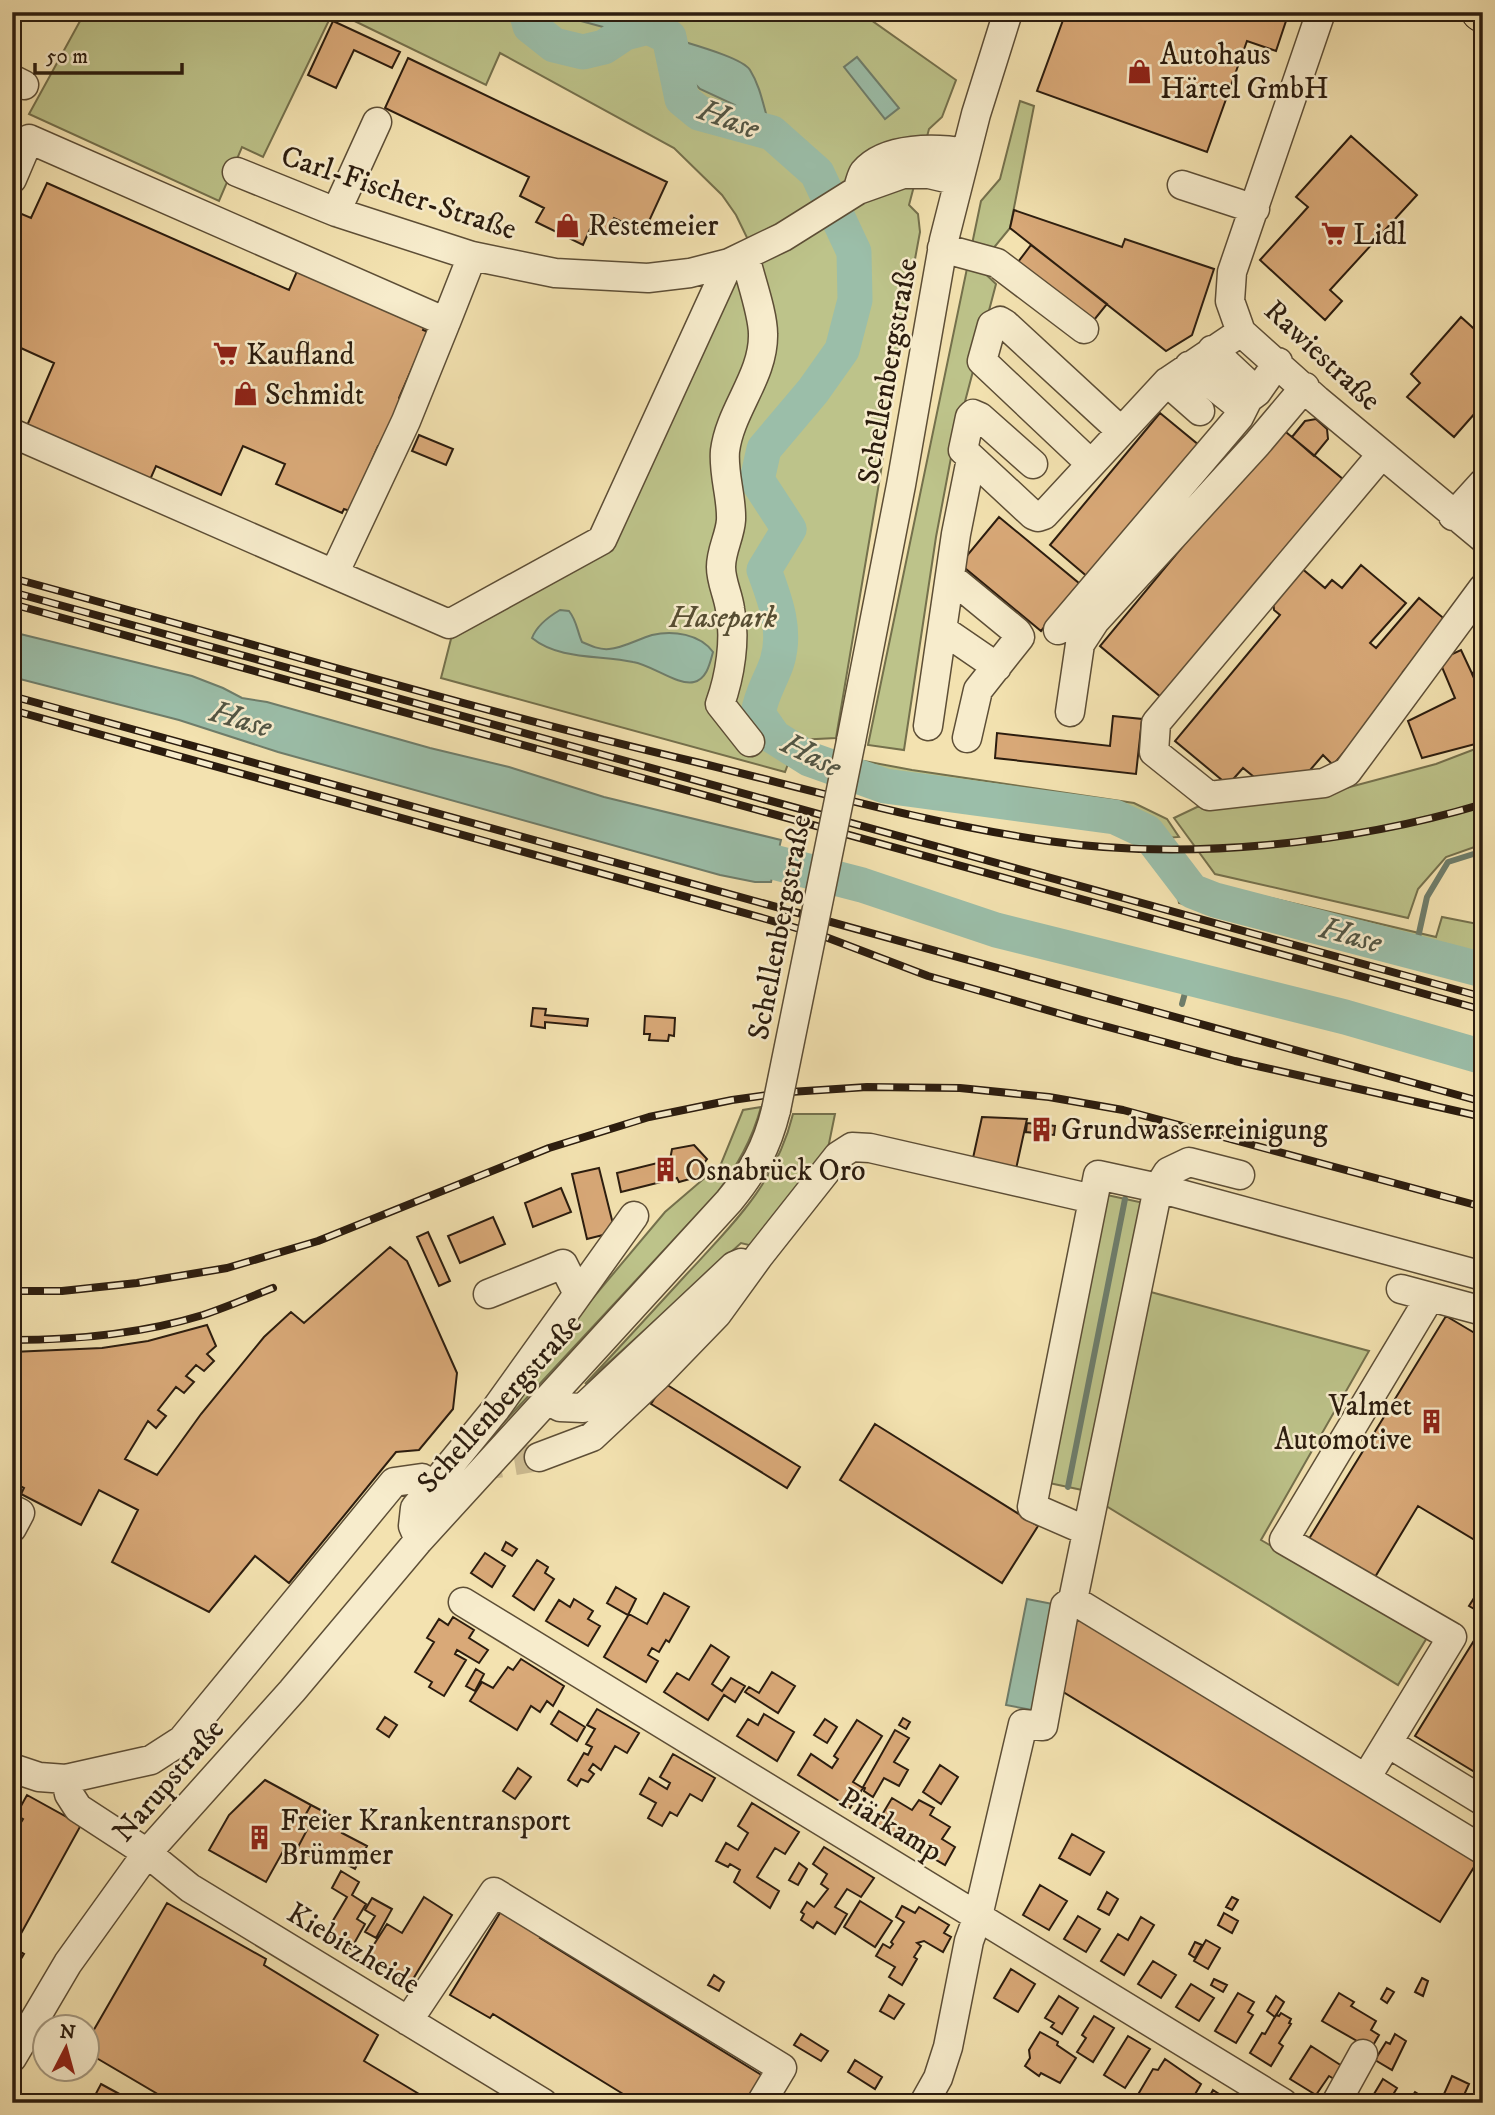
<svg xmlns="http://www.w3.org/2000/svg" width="1495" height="2115" viewBox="0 0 1495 2115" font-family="'IM FELL DW Pica',serif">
<rect width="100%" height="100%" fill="#f3e2b0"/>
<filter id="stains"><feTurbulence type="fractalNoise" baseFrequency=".00286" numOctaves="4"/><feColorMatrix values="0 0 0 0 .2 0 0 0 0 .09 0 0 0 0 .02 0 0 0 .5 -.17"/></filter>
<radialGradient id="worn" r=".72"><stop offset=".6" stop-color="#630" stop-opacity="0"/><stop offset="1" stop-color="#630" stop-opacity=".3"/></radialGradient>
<!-- green -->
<path fill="#bdc38a" stroke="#74704c" stroke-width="2" d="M85,12H333L263,157L242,147L219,201L29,114Z
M336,12H824L831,17L837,12H865L864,15L956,80L942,117L929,129L909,205L918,214L920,232L891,389L881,471L836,738L797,740L785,772L441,678L451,639L608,552L689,346L754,252L736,215L722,195L674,148L500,53L486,85Z
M1020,101L1034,106L1010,228L978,267L996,284L953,447L936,537L904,750L868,745L981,201L1000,179Z
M1483,746V844L1446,857L1418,889L1408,918L1215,874L1174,818L1197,807L1316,796L1436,764Z
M864,761L912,770L1134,803L1167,819L1179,837L1152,839L1147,832L1114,817L885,786L861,779Z
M1174,875L1436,937L1442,917L1483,925V981L1401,958L1179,903Z
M761,1107C752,1140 737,1166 717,1193L495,1432L566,1330L665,1212L721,1164L743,1110Z
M793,1114H835L825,1163L757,1247L741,1243L585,1384C618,1349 651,1313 684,1277C731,1226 776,1184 793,1114Z
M1107,1195L1144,1203L1087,1491L1049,1483Z
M1147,1291L1369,1351L1261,1540L1428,1636L1398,1685L1103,1504Z"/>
<!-- water -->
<path fill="#9bbea9" stroke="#6e7d6b" stroke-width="2" d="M557,12H624L648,27L625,33L570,18Z
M669,37C686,43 742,57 750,70C762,89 764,112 772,133L751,127L748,118L735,105L700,89L688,77L674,59Z
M857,57L899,108L885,119L844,67Z
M560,610L569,611C577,621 577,631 582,642C591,646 600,650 609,649C623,648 638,639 652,635C673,630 700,634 713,652C710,663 707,679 694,682C678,686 652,665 633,662C600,655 559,660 532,638C537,625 548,617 560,610Z
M12,632L192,676L223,688L242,698L267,702L430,748L509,767L604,797L781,840L771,882H755L720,875L278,752L179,720L12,677Z
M1027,1599L1058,1605L1037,1711L1006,1705Z"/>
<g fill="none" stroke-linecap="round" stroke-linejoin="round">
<!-- stream -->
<path stroke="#6e7d6b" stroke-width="6" d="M1415,951L1427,897L1448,862L1483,851
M1182,1004L1189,978
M1068,1487L1125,1199"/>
<!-- river -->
<path stroke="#9bbea9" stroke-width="35" d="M526,12L530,26L554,45L583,52L604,47L625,33L648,27L669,37L682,99L699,113L772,133L817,173L854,252L855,300L842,350L813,391L764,449L757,480L789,529L764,570C775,600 787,630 777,662C771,680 761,694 758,714L774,737L809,759L885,786L1115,817L1147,832L1192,891L1215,900L1483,970
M731,851L862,885L996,930L1345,1017L1483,1057"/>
</g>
<!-- building -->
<path fill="#d9a978" stroke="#2b1c0e" stroke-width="2" d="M1066,12H1289L1276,51L1247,41L1207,152L1037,91Z
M333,21L400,52L392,68L354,50L336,88L308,75Z
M408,58L667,182L644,232L614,218L605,236L590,229L583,245L536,222L544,208L520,196L529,177L385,108Z
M1351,136L1417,195L1330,290L1342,301L1325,320L1260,260L1308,207L1296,197Z
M47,183L289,290L298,269L425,325L423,330L428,332L399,398L403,405L385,444L378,446L350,511L344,509L342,513L276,484L285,464L243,446L221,495L156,466L149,482L26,428L54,363L12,344V222L17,212L31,218Z
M1014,210L1122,247L1125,239L1214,269L1192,335L1166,351L1010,228Z
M1031,245L1107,304L1090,325L1015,266Z
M1461,317L1481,335L1483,333V404L1454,437L1407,397L1420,383L1411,374Z
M1160,413L1200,446L1089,578L1050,545Z
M1316,419L1327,429L1328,439L1314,456L1292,437L1305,421Z
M1281,428L1344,480L1162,698L1100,646Z
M419,435L453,449L446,465L412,451Z
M999,517L1080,584L1041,631L960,564Z
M1361,565L1406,603L1370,643L1376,648L1419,598L1447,621L1403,672L1408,677L1333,765L1323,755L1305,776L1265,786L1243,768L1228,785L1175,741L1280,615L1274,610L1273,599L1300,567L1325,588L1332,580L1342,588Z
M1461,650L1483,697V742L1422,758L1408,721L1455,698L1439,660Z
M1483,662V697L1472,674Z
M1113,716L1142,719L1136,774L995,758L997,733L1110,746Z
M533,1008L546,1009L545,1015L588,1019L587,1026L545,1022V1028L531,1026Z
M645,1016L675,1018L674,1036L669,1035L668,1041L649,1040L650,1034H644Z
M982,1117L1027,1119L1016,1169L973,1158Z
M1027,1123L1055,1126L1054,1135L1026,1132Z
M694,1145L707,1159L701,1167L704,1175L679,1182L677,1178L621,1192L617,1173L670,1160L672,1149Z
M599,1168L615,1232L587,1239L572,1174Z
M561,1188L571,1212L533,1227L525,1203Z
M493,1217L505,1244L460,1263L448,1236Z
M428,1232L450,1281L439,1286L417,1237Z
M390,1247L407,1261L457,1373L453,1409L419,1450L396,1452L289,1583L255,1556L209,1612L112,1562L138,1510L99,1490L81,1525L21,1494L24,1488L12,1482V1352L102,1348L148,1341L207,1325L216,1346L207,1354L214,1361L204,1371L196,1365L186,1376L194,1382L184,1393L176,1387L158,1410L166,1416L156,1428L148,1421L125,1459L157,1475L201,1414L264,1337L291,1312L304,1323Z
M1446,1316L1483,1338V1545L1418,1506L1372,1582L1307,1542Z
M664,1383L800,1467L787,1488L651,1404Z
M875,1424L1038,1526L1002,1583L840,1480Z
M506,1542L517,1549L512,1556L502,1550Z
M485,1553L505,1566L492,1587L471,1573Z
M537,1560L548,1567L545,1573L554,1579L534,1610L513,1596Z
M1483,1584V1614L1469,1606Z
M616,1587L636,1599L628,1615L607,1603Z
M664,1593L689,1607L669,1642L666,1640L659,1652L652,1648L648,1655L658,1661L646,1682L604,1657L629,1614L647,1624Z
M574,1599L593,1611L588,1619L600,1626L588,1646L546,1621L559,1600L570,1607Z
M1075,1612L1479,1859L1440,1922L1060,1690Z
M453,1617L474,1630L469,1638L488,1650L479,1663L457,1650L455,1654L466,1660L444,1696L429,1687L432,1682L415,1672L434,1642L427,1638L439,1619L448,1625Z
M1483,1626V1777L1415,1736Z
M711,1645L729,1657L712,1684L722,1691L731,1678L745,1686L735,1702L724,1695L708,1720L664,1692L677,1673L689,1680Z
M521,1659L564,1686L553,1706L547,1701L540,1712L531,1706L517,1730L470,1701L482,1682L493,1688L508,1667L513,1670Z
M476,1669L484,1674L475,1691L466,1686Z
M772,1672L795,1686L778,1713L745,1692L749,1687L759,1693Z
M597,1709L639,1733L627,1753L615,1746L601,1770L593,1764L589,1770L594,1774L588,1782L581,1779L577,1786L568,1780L584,1753L588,1755L592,1747L586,1744L595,1729L587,1725Z
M559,1711L585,1727L577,1741L551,1724Z
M764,1714L794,1732L777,1761L737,1736L748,1719L758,1725Z
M385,1717L397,1725L389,1737L377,1729Z
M903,1718L910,1722L906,1729L899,1725Z
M825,1719L837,1727L827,1743L814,1735Z
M857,1720L882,1736L853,1782L863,1788L850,1808L798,1775L811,1754L832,1768L838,1759L834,1756Z
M895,1730L909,1738L894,1762L908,1770L899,1786L884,1778L873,1797L864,1791L865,1788L863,1787Z
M673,1754L715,1778L702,1801L690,1794L677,1816L670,1812L662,1826L648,1818L656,1803L640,1794L649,1778L667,1789L670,1783L660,1777Z
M940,1765L958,1777L941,1804L923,1792Z
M518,1768L531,1777L515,1799L503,1791Z
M265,1780L311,1805L299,1826L307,1830L297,1849L287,1844L266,1882L209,1850L229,1815Z
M27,1795L81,1825L13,1948L24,1954L12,1974V1837L23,1819L16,1815Z
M892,1798L912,1810L919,1800L934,1808L930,1815L950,1827L942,1839L955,1847L945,1865L876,1825Z
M752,1803L799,1832L785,1854L775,1848L757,1877L779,1891L770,1908L734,1882L740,1870L730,1864L728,1867L716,1861L726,1843L738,1850L748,1833L738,1826Z
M311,1805L347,1824L342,1833L367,1846L355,1869L331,1856L326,1865L297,1849L307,1830L299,1826Z
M1072,1834L1104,1852L1090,1875L1059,1858Z
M824,1847L874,1878L861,1897L847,1889L835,1907L847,1914L835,1934L817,1922L813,1928L801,1920L804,1914L801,1912L807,1902L814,1907L828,1889L821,1884L827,1874L813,1864Z
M799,1863L807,1869L798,1885L789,1880Z
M341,1871L359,1882L352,1895L366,1904L357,1919L365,1924L351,1949L325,1934L347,1897L332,1888Z
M1040,1885L1067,1901L1049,1930L1023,1915Z
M1107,1892L1118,1899L1109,1915L1098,1909Z
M424,1897L452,1915L410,1984L366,1957L387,1924L402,1933Z
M1232,1897L1238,1900L1232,1910L1226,1907Z
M372,1898L392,1909L376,1938L365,1932L375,1916L365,1910Z
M860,1901L892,1921L875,1947L844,1927Z
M167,1903L266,1959L264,1965L378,2035L364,2061L434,2103H173L88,2053V2040Z
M902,1906L915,1913L919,1907L949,1925L944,1933L951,1937L943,1952L924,1941L917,1943L921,1946L914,1957L917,1959L902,1985L889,1977L895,1967L876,1956L883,1944L890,1948L893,1944L891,1942L904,1922L896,1917Z
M503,1908L543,1933L540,1938L763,2076L747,2103H625L628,2097L493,2014L490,2018L450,1995Z
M1224,1913L1238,1921L1232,1933L1218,1925Z
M1078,1916L1100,1929L1086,1952L1064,1939Z
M1141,1917L1154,1925L1124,1975L1101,1961L1118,1934L1128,1940Z
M1206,1940L1220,1948L1208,1969L1194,1961Z
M1195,1942L1202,1945L1195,1958L1189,1954Z
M1153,1961L1176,1975L1161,1998L1138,1984Z
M1011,1969L1035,1984L1018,2012L994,1998Z
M714,1975L724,1982L719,1991L708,1985Z
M1422,1978L1428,1981L1423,1996L1415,1992Z
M1214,1979L1227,1985L1223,1992L1211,1985Z
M1191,1984L1214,1998L1199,2021L1176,2007Z
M1387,1988L1394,1992L1387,2003L1381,1999Z
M1238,1993L1254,2002L1248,2012L1253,2015L1236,2043L1215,2031Z
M1339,1993L1354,2002L1351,2006L1376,2021L1371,2030L1379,2035L1371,2049L1322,2021Z
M889,1995L904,2004L894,2019L880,2011Z
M1059,1996L1078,2008L1062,2034L1051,2027L1054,2023L1045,2018Z
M1276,1996L1284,2002L1275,2017L1267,2011Z
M1281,2013L1291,2019L1289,2023L1291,2024L1279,2043L1283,2046L1271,2066L1250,2053L1262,2033L1265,2034L1276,2015L1279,2016Z
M1094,2016L1114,2028L1093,2062L1077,2052L1086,2038L1082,2035Z
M1040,2032L1058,2042L1057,2045L1076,2058L1060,2083L1041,2073L1039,2076L1025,2066L1030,2058L1029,2050Z
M801,2034L828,2051L821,2061L794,2045Z
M1395,2034L1406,2041L1392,2070L1375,2060L1386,2042L1390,2044Z
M1128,2036L1150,2049L1125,2088L1104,2075Z
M1311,2046L1342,2066L1334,2079L1329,2076L1316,2095L1290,2079Z
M1165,2059L1201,2084L1190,2103H1185L1174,2095L1169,2103H1133L1153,2069L1158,2070Z
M855,2060L882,2077L875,2089L848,2072Z
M1452,2076L1469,2084L1464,2095L1477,2103H1440Z
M1383,2079L1397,2088L1391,2098L1396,2103H1363L1367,2097L1371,2099Z
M101,2084L136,2103H91Z
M1213,2090L1233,2103H1206Z
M778,2091L798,2103H771Z
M1415,2092L1433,2103H1408Z"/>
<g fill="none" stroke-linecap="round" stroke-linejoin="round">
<!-- minor-tunnel -->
<path stroke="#cbba90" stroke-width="28" stroke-dasharray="28 14" stroke-linecap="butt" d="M473,1468L539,1457"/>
<defs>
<path id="minor" d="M1321,12L1232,272L1230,301L1241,332L1317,400L1483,538
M12,79L24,85
M237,172L336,212L472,256L555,273L648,278L690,273L729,263L783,237L858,190L903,174H929L959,181
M12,179L29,139L446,322L472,256
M1182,185L1255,209
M858,188C860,183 861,176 864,172C886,146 937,148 966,153
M336,212L377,122
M942,248L997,263L1084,329
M745,256C750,278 763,313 763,334C764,376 730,410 725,451C723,474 732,497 731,520C730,536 721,550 721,567C721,582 728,594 730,609C736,639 730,676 720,704L750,742
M446,322L406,421L334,574L449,624L602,540L729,263
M1212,350L1257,392
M1189,366L1234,402L1241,404L1257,392L1278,362
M1167,382L1200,411
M12,433L334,574
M1382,454L1156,723L1154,752L1209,796L1324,783L1347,772L1483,588
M1033,464L980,417L973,414L970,417L963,450L1033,515L1038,517L1044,515L1167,382L1241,332
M1091,464L982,361L992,325L1000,321L1005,324L1121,431
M1453,516L1483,483
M950,577L1017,632L1020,637L978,690L967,738
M943,630L997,667
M1058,630L1239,417L1247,401
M1070,712L1080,644L1095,621L1257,444L1305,387
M928,726L956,534L971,459
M851,741L901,485L944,240L976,114L1008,12
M1240,1175L1189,1162L1168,1172L1158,1188L1483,1276
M1401,1289L1483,1311
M488,1294L563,1264L578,1294
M547,1400L560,1407L583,1408L734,1266L741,1263
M539,1457L592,1437L656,1377L717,1314L759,1256L838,1156L852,1147L870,1148L1093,1199
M12,1509L20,1513L12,1528
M419,1540L413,1526L415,1508L495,1410L634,1216
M1073,1600L1483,1850
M463,1602L1283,2103
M1388,1743L1483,1801
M12,1768L39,1777L66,1779L151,1760L182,1740L394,1482L422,1478
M1366,1778L1452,1637L1284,1540L1430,1297
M66,1779L69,1794L78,1808L147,1853L190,1888L543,2103
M408,2021L494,1892L782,2068L761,2103
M12,2058L68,1963L147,1853L292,1691L419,1540L729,1201C753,1172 767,1147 776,1110
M924,2103L938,2078L948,2047L969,1941L978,1916L1023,1724L1043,1726L1065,1606L1073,1600L1158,1188L1098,1175L1032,1507L1087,1531
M1336,2103L1363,2054"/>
<path id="major" d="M1480,12L1483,14"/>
</defs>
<!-- minor casing -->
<use href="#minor" stroke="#5d4e36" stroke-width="31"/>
<!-- major casing -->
<use href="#major" stroke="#2b1c0e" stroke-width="39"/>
<!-- minor -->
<use href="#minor" stroke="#f7eccc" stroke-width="28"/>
<!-- major -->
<use href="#major" stroke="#f3e2b0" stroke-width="37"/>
<defs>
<path id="rail" d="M12,578C241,640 469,709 700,763C815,791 931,824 1048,841C1186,861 1350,844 1483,804
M12,592L1483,997
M12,604L1483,1010
M12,696L1483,1102
M12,710L766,919L823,936L928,976L1082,1020L1235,1061L1483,1117
M12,1291H62L137,1283L227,1268L318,1241L549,1148L649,1117L732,1100L790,1092L867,1087L960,1088L1049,1097L1123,1110L1483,1207
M12,1340C77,1340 141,1334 203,1315C227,1307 250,1297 273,1288"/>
</defs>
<!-- rail casing -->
<use href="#rail" stroke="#2b1c0e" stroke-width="8"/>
<!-- rail -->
<use href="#rail" stroke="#f7eccc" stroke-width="5" stroke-dasharray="16" stroke-linecap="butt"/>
<defs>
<path id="minor-bridge" d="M776,1110L851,741"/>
</defs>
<!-- minor-bridge casing -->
<use href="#minor-bridge" stroke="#5d4e36" stroke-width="31" stroke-linecap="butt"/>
<!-- minor-bridge -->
<use href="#minor-bridge" stroke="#f7eccc" stroke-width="28"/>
</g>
<!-- icons -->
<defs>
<symbol id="shop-bare" viewBox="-9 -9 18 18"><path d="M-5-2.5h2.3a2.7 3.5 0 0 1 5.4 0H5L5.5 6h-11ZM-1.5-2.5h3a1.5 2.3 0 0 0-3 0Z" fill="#8f2418" stroke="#f7eccc" stroke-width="2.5" paint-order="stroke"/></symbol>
<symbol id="supermarket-bare" viewBox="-9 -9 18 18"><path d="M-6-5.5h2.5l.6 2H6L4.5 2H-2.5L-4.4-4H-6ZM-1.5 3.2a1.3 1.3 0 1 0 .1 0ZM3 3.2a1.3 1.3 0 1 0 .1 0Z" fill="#8f2418" stroke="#f7eccc" stroke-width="2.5" paint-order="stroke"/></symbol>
<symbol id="building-bare" viewBox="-9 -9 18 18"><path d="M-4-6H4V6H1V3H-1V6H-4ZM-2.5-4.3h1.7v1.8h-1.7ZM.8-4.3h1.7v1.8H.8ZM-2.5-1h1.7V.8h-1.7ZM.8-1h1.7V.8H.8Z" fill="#8f2418" stroke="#f7eccc" stroke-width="2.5" paint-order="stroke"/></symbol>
</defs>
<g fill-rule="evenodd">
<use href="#shop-bare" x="1122" y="54" width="35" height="35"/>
<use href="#shop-bare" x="550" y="208" width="35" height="35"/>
<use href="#supermarket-bare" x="1316" y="216" width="35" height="35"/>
<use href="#supermarket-bare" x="208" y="336" width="35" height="35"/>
<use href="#shop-bare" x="228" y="376" width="35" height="35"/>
<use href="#building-bare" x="1024" y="1112" width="35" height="35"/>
<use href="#building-bare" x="648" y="1152" width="35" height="35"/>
<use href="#building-bare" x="1414" y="1404" width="35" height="35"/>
<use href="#building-bare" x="242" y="1820" width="35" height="35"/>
</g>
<g text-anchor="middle" stroke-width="5" stroke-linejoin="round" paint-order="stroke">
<!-- poi labels -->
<g font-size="30" fill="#2b1c0e" stroke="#f7eccc" text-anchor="start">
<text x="1160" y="64">Autohaus<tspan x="1160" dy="34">Härtel GmbH</tspan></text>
<text x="588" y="235">Restemeier</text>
<text x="1353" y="244">Lidl</text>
<text x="246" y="364">Kaufland</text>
<text x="265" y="404">Schmidt</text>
<text x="1061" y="1139">Grundwasserreinigung</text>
<text x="685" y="1180">Osnabrück Oro</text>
<text x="1412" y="1415" text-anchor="end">Valmet<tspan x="1412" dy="34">Automotive</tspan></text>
<text x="280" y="1830">Freier Krankentransport<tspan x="280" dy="34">Brümmer</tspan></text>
</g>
<!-- street labels -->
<g font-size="30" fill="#2b1c0e" stroke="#f7eccc">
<text transform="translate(399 192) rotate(18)" y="10">Carl-Fischer-Straße</text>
<text transform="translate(1323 355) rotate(43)" y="10">Rawiestraße</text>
<text transform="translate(887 371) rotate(-80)" y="10">Schellenbergstraße</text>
<text transform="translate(779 927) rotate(-79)" y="10">Schellenbergstraße</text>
<text transform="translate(499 1403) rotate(-48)" y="10">Schellenbergstraße</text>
<text transform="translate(168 1780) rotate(-49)" y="10">Narupstraße</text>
<text transform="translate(891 1824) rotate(31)" y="10">Piärkamp</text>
<text transform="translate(354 1948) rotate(31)" y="10">Kiebitzheide</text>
</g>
<!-- park labels -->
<g font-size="30" font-style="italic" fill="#574e33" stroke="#f7eccc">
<text x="723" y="627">Hasepark</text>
</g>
<!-- water labels -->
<g font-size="32" font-style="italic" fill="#525544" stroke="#f7eccc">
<text transform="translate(729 118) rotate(20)" y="11">Hase</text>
<text transform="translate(241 718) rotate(16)" y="11">Hase</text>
<text transform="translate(812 754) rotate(27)" y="11">Hase</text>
<text transform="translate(1351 934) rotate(15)" y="11">Hase</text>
</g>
</g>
<!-- margin -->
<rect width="1495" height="2115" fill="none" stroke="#f3e2b0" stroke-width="42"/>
<rect x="14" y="14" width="1467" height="2087" fill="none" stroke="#2b1c0e" stroke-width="3.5"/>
<rect x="21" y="21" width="1453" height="2073" fill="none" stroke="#2b1c0e" stroke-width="2"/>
<!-- north arrow -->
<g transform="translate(66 2048) rotate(6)"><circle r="33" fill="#f7eccc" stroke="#a59980" stroke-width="2"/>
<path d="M0-5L12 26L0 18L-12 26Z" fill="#8f2418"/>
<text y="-10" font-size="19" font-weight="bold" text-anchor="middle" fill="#2b1c0e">N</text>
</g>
<!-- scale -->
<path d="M35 63v10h147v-10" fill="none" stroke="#2b1c0e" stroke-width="3.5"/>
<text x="46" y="63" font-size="21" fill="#2b1c0e" stroke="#f7eccc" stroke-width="5" paint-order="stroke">50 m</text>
<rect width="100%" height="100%" filter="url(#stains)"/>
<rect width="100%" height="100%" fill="url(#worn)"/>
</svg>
